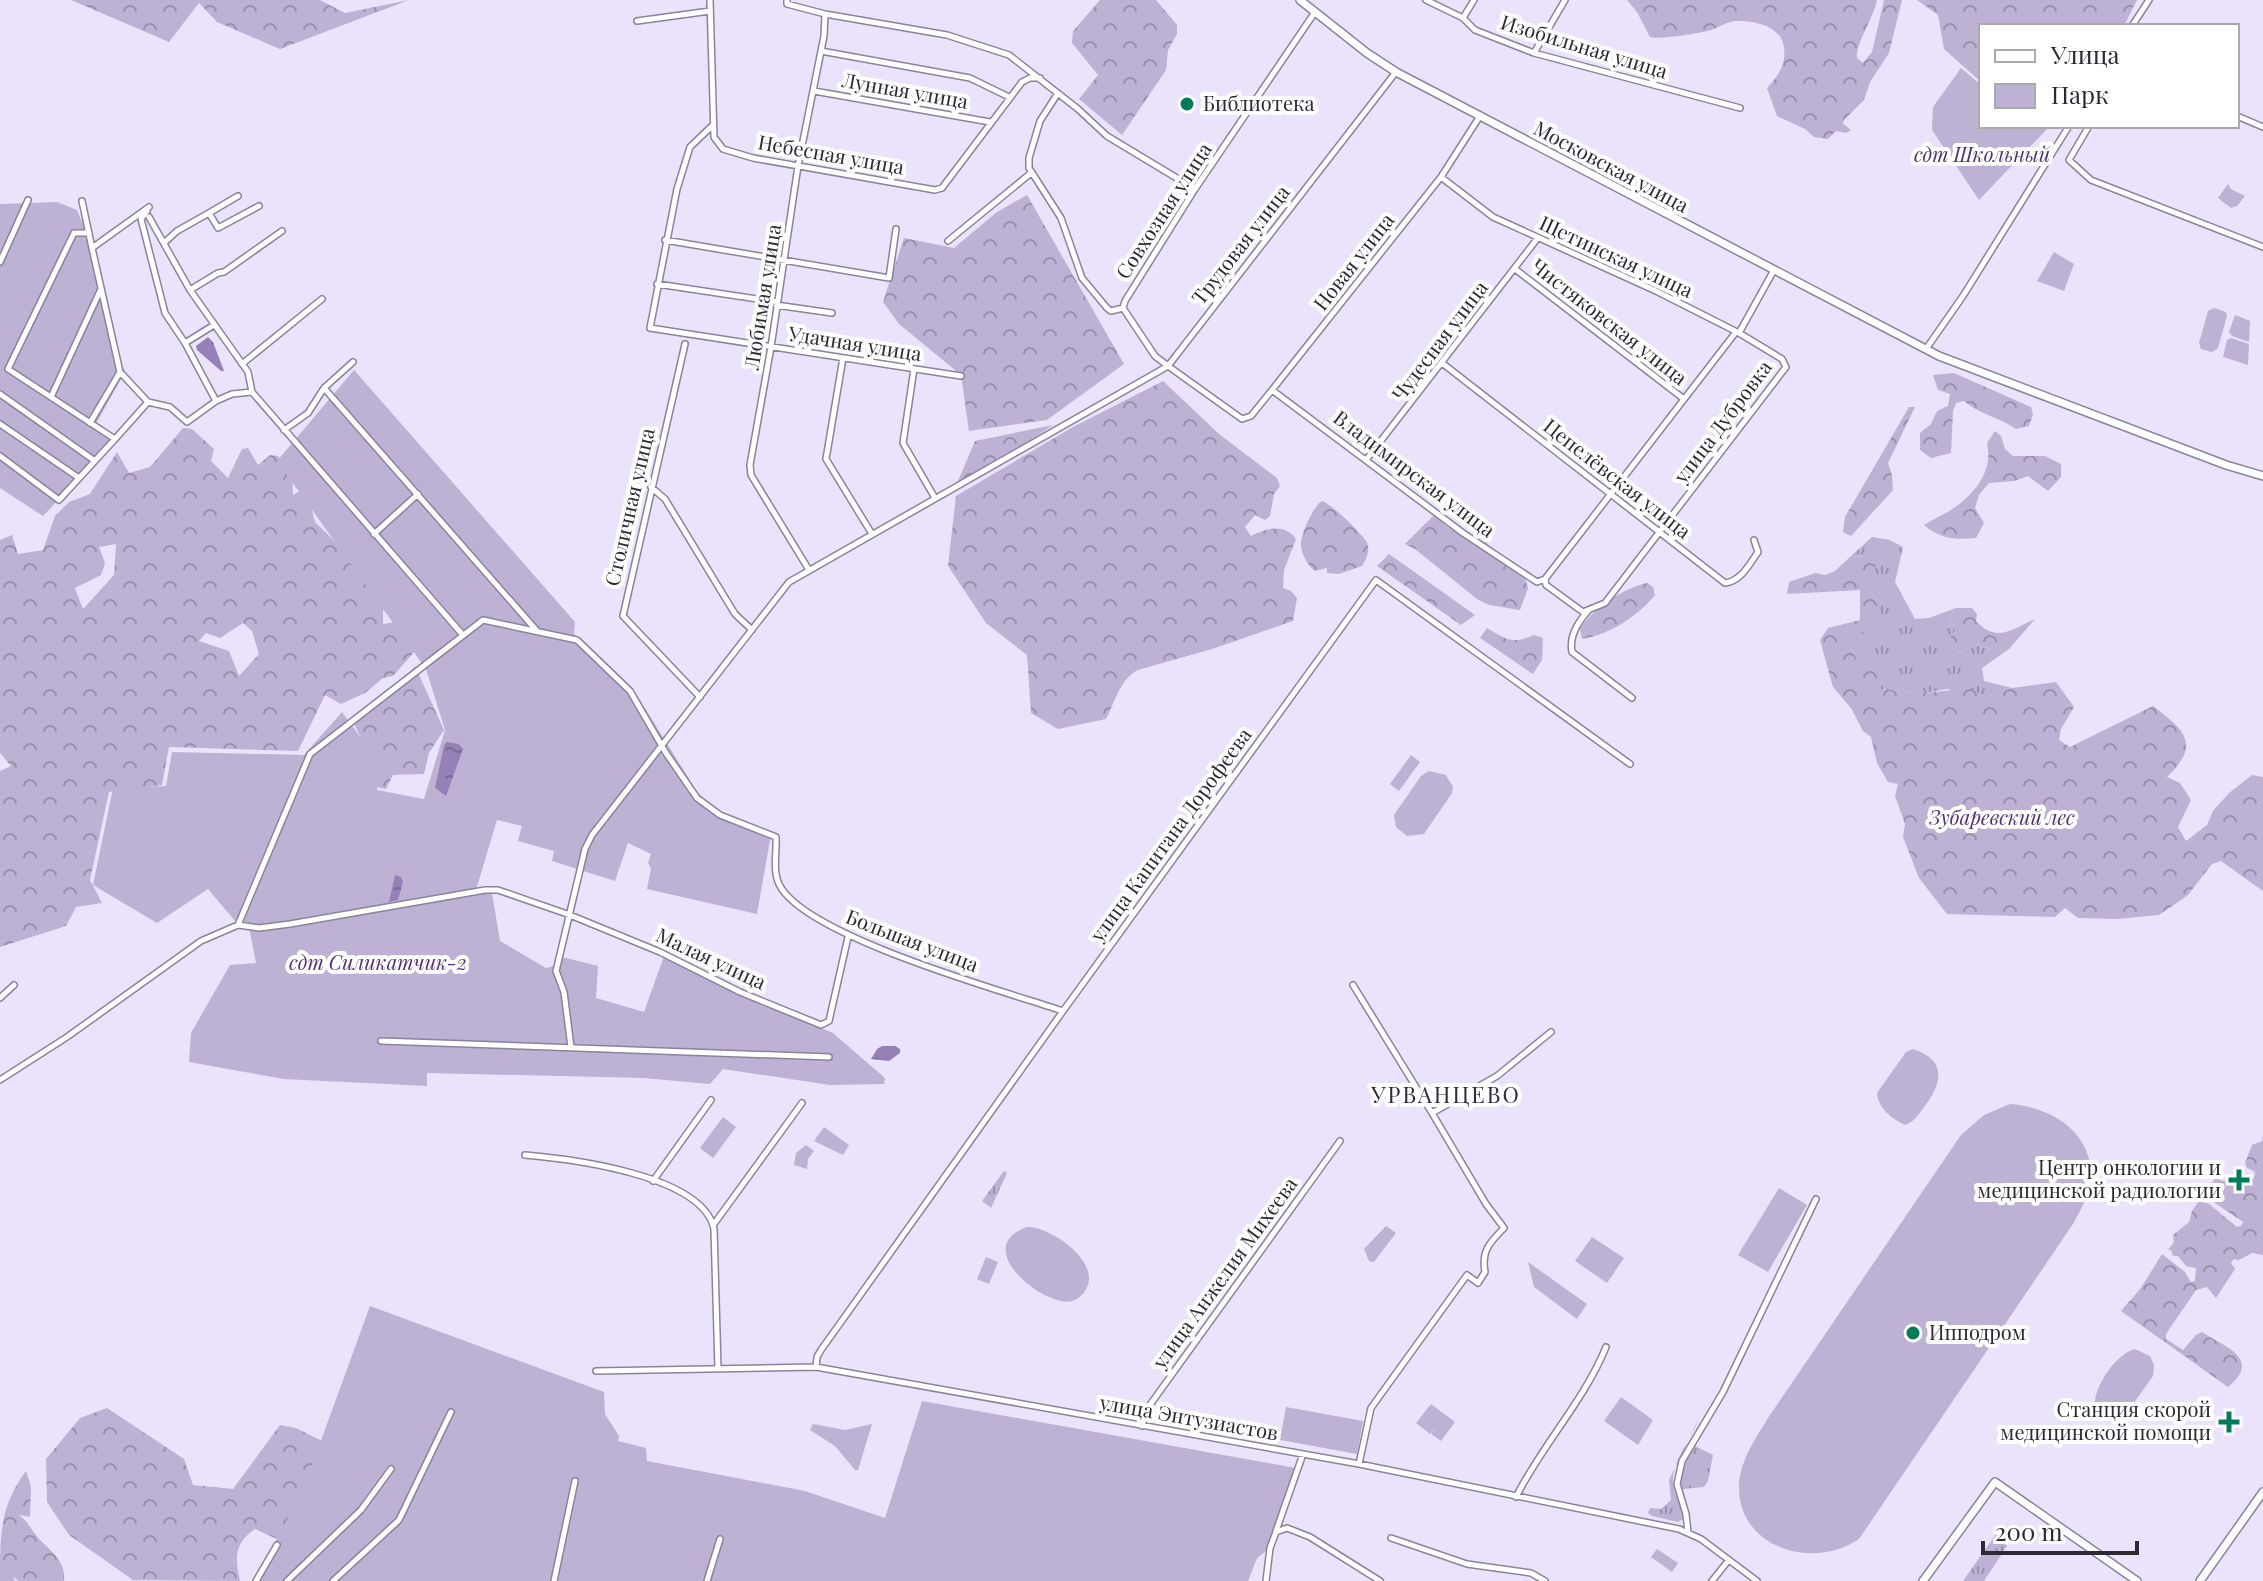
<svg xmlns="http://www.w3.org/2000/svg" width="2263" height="1581" viewBox="0 0 2263 1581" font-family="'Playfair Display',serif">
<defs>
<pattern id="grass-tufts" width="24" height="20" patternUnits="userSpaceOnUse" patternTransform="scale(2)"><rect width="24" height="20" fill="#bdb1d4"/><path d="M3 7l-1-3M5 7V3M7 7l1-3M15 17l-1-3M17 17v-4M19 17l1-3" fill="none" stroke="#9a90ad"/></pattern>
<pattern id="forest-crowns" width="20" height="18" patternUnits="userSpaceOnUse" patternTransform="scale(2)"><rect width="20" height="18" fill="#bdb1d4"/><path d="M2 6a3 3 0 1 1 6 0M12 15a3 3 0 1 1 6 0" fill="none" stroke="#9a90ad"/></pattern>
<pattern id="water-ripples" width="26" height="14" patternUnits="userSpaceOnUse" patternTransform="scale(2)"><rect width="26" height="14" fill="#9581b7"/><path d="M2 4q2-2 4 0t4 0M15 11q2-2 4 0t4 0" fill="none" stroke="#7a6a96"/></pattern>
</defs>
<rect width="100%" height="100%" fill="#ebe3fb"/>
<!-- grass -->
<path fill="url(#grass-tufts)" d="M1872,537L1890,540L1903,547L1895,582L1915,619L1929,618L1956,608L1949,617L1955,631L1949,640V657L1975,645L1997,650L2009,649L1982,668L1984,681L2012,688L1986,697L1947,689L1926,693L1879,689V675L1871,663H1859L1850,647L1878,603L1863,580L1868,556L1850,557Z
M1004,1171L1007,1173L991,1208L982,1201Z
M1699,1418C1692,1439 1672,1459 1673,1483C1674,1496 1684,1506 1683,1519L1678,1522L1652,1516L1648,1513L1650,1508L1661,1509L1671,1500L1669,1480Z
M1695,1446L1713,1455L1708,1481L1704,1487L1682,1489C1677,1474 1685,1460 1691,1447Z
M1996,1534L2009,1543L1984,1581H1963Z"/>
<!-- forest -->
<path fill="url(#forest-crowns)" fill-rule="evenodd" d="M71,0H320L345,13L409,0L280,49L217,22L199,3L169,42Z
M1100,0H1156L1177,25V34L1168,50L1166,70L1122,135L1079,99L1098,75L1072,43L1073,31Z
M1627,0H1877C1874,17 1855,45 1857,58L1863,63L1872,52L1884,0H1902L1889,53L1870,82L1864,100L1844,120L1843,124L1851,130L1846,133L1836,131L1828,139L1814,137L1805,129L1777,116L1767,88C1779,75 1788,62 1783,43C1778,25 1752,20 1735,21C1727,22 1719,27 1711,30C1701,33 1658,40 1650,37L1637,12Z
M1917,0H2137L2124,26H1981V82L1944,49L1938,15Z
M1027,195L1124,364L1047,420L969,431L961,375L899,324L883,302L904,238L954,248L997,212Z
M1954,373L2031,407L2033,414L2029,426L2016,429C1999,417 1980,415 1964,401L1956,403L1953,411L1951,453L1931,458L1920,450V433L1931,424L1937,411L1948,406L1950,394L1938,390L1933,375Z
M1163,381L1219,434L1277,478L1280,486L1274,494L1270,516L1265,520L1255,515L1245,527L1251,536C1266,528 1285,523 1296,539L1284,570L1283,588L1291,591L1297,598L1293,621L1212,649L1138,670C1120,679 1115,702 1106,719L1058,729L1031,713L1027,655L986,623L948,566L956,496L1073,427Z
M1909,407H1915L1888,463L1892,475L1893,490L1851,536L1843,532L1845,517Z
M1053,425L953,493L975,441Z
M183,428L192,429L214,449L211,461L228,478L242,449L248,448L258,465L270,455L278,456L292,477L293,495L306,487L315,522L383,588V624L396,622L416,650L393,676L383,678L365,693L341,704L325,695L298,751L169,747L162,785L109,792L90,880L102,903L76,907L66,926L0,947V771L11,766L0,753V540L12,535L18,554L43,550L55,516L69,502L90,494L117,452L129,473L150,467ZM116,544L114,575L83,609L75,588L101,575L105,563L99,547ZM243,623L252,631L259,654L239,676L229,651L199,641L206,633L220,638Z
M1995,431L2001,436L2005,449L2013,456H2045L2061,464V477L2048,491L2028,476L2015,481L1989,483L1979,495L1975,508L1984,523L1976,538C1955,540 1941,539 1924,525C1935,518 1948,513 1958,505C1978,490 1993,468 1987,443Z
M1322,501C1332,504 1360,532 1366,541C1371,548 1367,559 1362,566L1339,574L1327,573V568L1315,571C1307,565 1300,552 1301,542C1302,532 1314,505 1322,501Z
M1434,515C1449,530 1466,541 1486,542C1502,564 1520,557 1528,588L1520,610L1489,605L1477,599L1415,549L1405,544Z
M1389,554L1475,615L1461,625L1377,566Z
M1868,556L1878,564L1863,580L1878,603L1879,622L1860,634L1850,647L1859,663H1871L1880,675V689L1926,693L1969,688L1986,697L2012,688L2056,682L2074,707L2061,729L2059,740L2070,747L2153,706C2184,730 2202,743 2167,777L2180,783L2191,800L2178,827L2186,841L2207,825L2213,811L2229,793L2252,775L2263,777V891L2221,861L2212,864L2188,895L2159,915L2117,919L2078,918L2065,908L2055,917L1947,914L1919,878L1903,837L1905,824L1895,796L1898,784L1888,782L1877,763L1871,737L1863,731L1851,708L1833,687L1820,640L1828,628L1860,620V590L1787,594L1789,582L1815,573L1825,575L1835,571L1850,557Z
M1647,583L1653,587L1655,595C1638,616 1609,635 1582,639L1580,629C1594,608 1621,589 1647,583Z
M1956,608H1972L1977,614L1976,621C1997,643 2010,630 2035,619L2009,649L1997,650L1975,645L1949,657L1936,651L1955,632L1949,617Z
M1487,628C1506,639 1512,645 1534,635L1543,638L1542,660L1533,674L1480,638Z
M415,666L444,730L429,753L424,774L393,775L386,789L366,785L374,766L351,717L393,693Z
M2263,1134V1255L2252,1253L2239,1260L2234,1259L2231,1263L2235,1269L2216,1298L2207,1287L2196,1290L2166,1334V1339L2183,1350L2196,1335L2202,1332C2224,1347 2263,1358 2228,1387L2121,1311L2141,1288L2162,1254L2185,1272L2191,1282L2195,1281L2196,1268L2186,1266L2178,1256H2173L2171,1250H2168L2174,1242L2173,1235L2189,1222L2192,1211L2199,1201L2209,1204L2237,1227L2241,1226L2243,1222L2209,1199V1188L2215,1178L2226,1182L2247,1174L2254,1179L2255,1172L2247,1168L2245,1163L2252,1145L2262,1141Z
M107,1408L184,1459L193,1485L233,1489L280,1425L296,1428L326,1443L304,1504L279,1540L255,1529C234,1543 235,1558 240,1581L133,1580L69,1535L47,1502L46,1459L80,1418Z
M26,1471L31,1486L30,1517L19,1515C29,1522 32,1532 41,1541C53,1553 66,1562 64,1581H18L13,1576L15,1581H0C0,1534 0,1506 26,1471Z"/>
<!-- green -->
<path fill="#bdb1d4" d="M1961,68L1981,85V126H2042L2047,129L1979,200L1932,130L1933,107Z
M2228,184L2231,189L2245,196L2237,206L2231,208L2218,198Z
M57,202L77,210L94,251L116,348L125,372L96,424L112,444L43,516L0,488V204Z
M2054,252L2074,264L2064,291L2037,281Z
M2214,308L2226,312L2227,316L2218,348L2212,352L2201,349L2199,343L2208,311Z
M2235,315L2250,321L2249,342L2232,336L2229,332Z
M2231,338L2249,344L2248,365L2223,357L2227,340Z
M354,370L575,622L574,634L636,694L698,793L719,811L771,834L757,914L647,889L651,868L648,863L651,854L628,843L615,881L552,861L554,851L518,841L522,826L497,820L476,890L492,893L500,941L546,968L554,966L558,956L598,966L596,998L644,1012L664,956L744,997L833,1033L885,1078L884,1084L830,1085L723,1069L710,1084L644,1078L427,1073V1086L284,1079L189,1062L191,1033L230,965L256,963L248,922H236L208,889L157,923L93,885L113,788L166,786L172,752L304,755L342,712L379,762L377,790L424,799L445,730L426,669L277,461Z
M1411,755L1420,762L1399,791L1390,784Z
M1429,771L1446,775L1453,787L1452,793L1424,834L1407,836L1396,827L1394,815L1421,776Z
M1913,1049C1944,1059 1944,1079 1927,1103C1920,1112 1916,1121 1905,1125C1892,1119 1878,1108 1877,1093L1906,1052Z
M2010,1104C2050,1107 2092,1131 2091,1177C2090,1194 2081,1209 2073,1224L1859,1539C1814,1570 1738,1549 1739,1486C1740,1461 1755,1439 1768,1418L1961,1135L1984,1115Z
M723,1117L736,1127L713,1158L700,1148Z
M824,1127L849,1145L843,1155L814,1141Z
M806,1145L814,1151L808,1159L807,1169L794,1165L796,1153Z
M1779,1188L1807,1205L1768,1272L1738,1255Z
M1386,1226L1396,1233L1374,1262L1369,1261L1364,1249Z
M1027,1227C1050,1226 1102,1262 1086,1289C1083,1295 1078,1299 1072,1301C1047,1309 968,1248 1027,1227Z
M1592,1237L1624,1258L1607,1283L1575,1261Z
M986,1257L998,1262L989,1284L977,1279Z
M1528,1262L1587,1304L1577,1319L1534,1287Z
M370,1306L604,1392L605,1414L619,1436L618,1441L646,1448L647,1461L805,1491L885,1518L922,1401L1296,1468L1266,1551L1257,1558L1248,1581H254L303,1490Z
M2135,1349L2150,1356L2154,1365L2153,1376L2126,1414L2118,1418H2107L2095,1406C2093,1387 2117,1353 2135,1349Z
M1621,1397L1653,1420L1638,1445L1604,1421Z
M1431,1404L1455,1422L1441,1441L1431,1434L1435,1428L1430,1434L1416,1423Z
M1286,1407L1363,1421L1357,1454L1280,1440Z
M813,1424L845,1430L872,1424L858,1470H855L835,1446L810,1430Z
M1657,1549L1678,1563L1672,1572L1651,1557Z"/>
<!-- water -->
<path fill="url(#water-ripples)" d="M208,337L213,342L224,371H221L197,350L196,346Z
M447,742L459,744L463,749L446,796L435,788L444,745Z
M395,875L401,877L403,882L398,900L389,902Z
M882,1046H895L900,1049V1053L889,1061L871,1059L877,1049Z"/>
<g fill="none" stroke-linecap="round" stroke-linejoin="round">
<defs>
<path id="minor" d="M710,0L714,137L723,149L753,158L935,190L942,188L1022,82L1030,78H1040
M787,0V4L825,14L947,35L1009,55L1078,109L1107,136L1195,189
M1426,0L1463,18L1475,30L1534,53L1740,108
M1463,18L1474,0
M637,21L710,11
M2132,26L2149,0
M821,51L970,78L1009,97
M1534,53L1565,0
M1396,72L1168,366L1242,419L1251,416L1272,390L1441,177L1480,116
M814,91L990,122
M1058,93L1040,121L1029,158V168L1061,218L1082,278L1107,308L1111,311L1123,308
M2237,116L2263,127
M713,125L690,147L677,189L650,328L961,376
M2089,126L2069,160L2091,180L2263,247
M1441,177L1493,217L1656,291L1739,333L1782,359L1786,367L1605,603L1583,612L1546,585L1545,579
M238,196L209,213L218,228L259,206
M82,201L92,248
M149,207L92,248L120,372L148,402L170,407L187,422L216,401
M147,211L141,219L165,313L185,343
M149,217L190,290L248,372L252,392L462,634
M89,233H74L8,369L115,439L148,402
M665,240L889,278L896,229
M948,241L1031,173
M164,243L177,231L209,213
M0,262L28,200
M1515,269L1684,399
M657,284L777,302
M190,290L218,273L224,272L282,231
M776,305L832,313
M1123,308L1125,301L1195,189L1315,12
M214,325L185,343L216,401L232,394L252,392
M1739,333L1774,270
M685,344L623,616L700,697
M1926,349L1963,296L2069,126
M843,358L826,459L872,534
M1442,363L1725,583C1741,581 1749,565 1758,552L1754,540
M242,364L322,299
M914,369L903,443L935,498
M324,388L537,631
M1272,390L1463,533L1537,582L1545,579L1736,332
M0,394L95,461
M51,397L101,289
M90,423L120,372
M0,424L79,478
M284,430L308,413L324,388L353,362
M0,456L59,500L115,439
M1366,460L1537,239
M651,487L665,499L735,614L752,630
M374,534L418,494
M809,570L751,475L750,465L771,347L798,166L824,36L825,14
M1588,611C1578,622 1569,637 1572,652L1632,698
M238,925L310,754L483,620L577,640L630,691L666,753L697,798L720,815L776,837C777,853 772,872 780,886C808,937 1003,991 1063,1011
M1353,985L1432,1113L1497,1076L1551,1032
M0,998L14,985
M381,1041L829,1057
M571,1047L564,992L556,971L585,849L592,835L789,582L1168,366L1155,356L1123,308
M0,1080L67,1037L201,941L238,925L259,928L290,924L485,890H498L570,915L660,952L740,992L821,1025L829,1021L848,937
M525,1155C571,1159 703,1175 714,1229L718,1368
M653,1181L711,1100
M714,1224L802,1103
M816,1367L817,1357L821,1350L1063,1011L1376,580L1630,764
M596,1371L816,1367L1359,1464L1679,1529L1701,1539L1757,1581
M1142,1426L1147,1409L1340,1141
M1359,1464L1371,1408L1467,1275L1478,1283L1485,1272C1481,1251 1490,1242 1504,1228L1486,1204L1432,1113
M1516,1497C1542,1445 1584,1401 1606,1347
M1276,1531L1303,1454
M1688,1533L1686,1514L1677,1484L1682,1461L1723,1392L1816,1199
M1391,1538L1467,1564L1531,1573L1545,1581
M256,1581L277,1545
M287,1581L361,1510L391,1469
M333,1581L399,1520L451,1412
M554,1581L575,1481
M707,1581L720,1539
M1266,1581L1270,1548L1276,1532L1287,1528L1310,1537L1380,1581
M1712,1581L1728,1561"/>
<path id="major" d="M1300,0L1367,53L1396,72L1939,356L2226,465L2263,476
M1923,1581L1995,1482L2137,1581
M2200,1581L2263,1492"/>
</defs>
<!-- minor casing -->
<use href="#minor" stroke="#8c829d" stroke-width="8"/>
<!-- major casing -->
<use href="#major" stroke="#8c829d" stroke-width="10"/>
<!-- minor -->
<use href="#minor" stroke="#fff" stroke-width="5"/>
<!-- major -->
<use href="#major" stroke="#fff" stroke-width="7"/>
</g>
<!-- markers -->
<g fill="#017c5a" stroke="#fff" stroke-width="3">
<circle cx="1187" cy="104" r="8"/>
<path d="M2235 1168h8v8h8v8h-8v8h-8v-8h-8v-8h8z"/>
<circle cx="1913" cy="1333" r="8"/>
<path d="M2225 1410h8v8h8v8h-8v8h-8v-8h-8v-8h8z"/>
</g>
<g text-anchor="middle" stroke-width="8" stroke-linejoin="round" paint-order="stroke">
<!-- street labels -->
<g font-size="20" fill="#2d2934" stroke="#fff">
<text transform="translate(1584 47) rotate(17)" y="7">Изобильная улица</text>
<text transform="translate(905 91) rotate(10)" y="7">Лунная улица</text>
<text transform="translate(831 155) rotate(10)" y="7">Небесная улица</text>
<text transform="translate(1611 167) rotate(28)" y="7">Московская улица</text>
<text transform="translate(1164 211) rotate(-57)" y="7">Совхозная улица</text>
<text transform="translate(1241 245) rotate(-52)" y="7">Трудовая улица</text>
<text transform="translate(1616 257) rotate(25)" y="7">Щетинская улица</text>
<text transform="translate(1354 262) rotate(-52)" y="7">Новая улица</text>
<text transform="translate(763 297) rotate(-81)" y="7">Любимая улица</text>
<text transform="translate(1609 322) rotate(38)" y="7">Чистяковская улица</text>
<text transform="translate(1440 341) rotate(-53)" y="7">Чудесная улица</text>
<text transform="translate(855 344) rotate(9)" y="7">Удачная улица</text>
<text transform="translate(1723 422) rotate(-53)" y="7">улица Дубровка</text>
<text transform="translate(1414 474) rotate(37)" y="7">Владимирская улица</text>
<text transform="translate(1617 479) rotate(38)" y="7">Цепелёвская улица</text>
<text transform="translate(630 507) rotate(-77)" y="7">Столичная улица</text>
<text transform="translate(1171 835) rotate(-54)" y="7">улица Капитана Дорофеева</text>
<text transform="translate(912 941) rotate(21)" y="7">Большая улица</text>
<text transform="translate(711 959) rotate(25)" y="7">Малая улица</text>
<text transform="translate(1225 1273) rotate(-54)" y="7">улица Анжелия Михеева</text>
<text transform="translate(1189 1418) rotate(10)" y="7">улица Энтузиастов</text>
</g>
<!-- poi labels -->
<g font-size="20" fill="#2d2934" stroke="#fff" text-anchor="start">
<text x="1203" y="111">Библиотека</text>
<text x="2221" y="1175" text-anchor="end">Центр онкологии и<tspan x="2221" dy="23">медицинской радиологии</tspan></text>
<text x="1929" y="1340">Ипподром</text>
<text x="2211" y="1417" text-anchor="end">Станция скорой<tspan x="2211" dy="23">медицинской помощи</tspan></text>
</g>
<!-- park labels -->
<g font-size="20" font-style="italic" fill="#4f3275" stroke="#fff">
<text x="1982" y="162">сдт Школьный</text>
<text x="2002" y="825">Зубаревский лес</text>
<text x="378" y="970">сдт Силикатчик-2</text>
</g>
<!-- neighbourhood labels -->
<g font-size="22" letter-spacing="2" fill="#322a40" stroke="#fff">
<text x="1446" y="1103">УРВАНЦЕВО</text>
</g>
</g>
<!-- legend -->
<rect x="1979" y="24" width="260" height="104" fill="#ffffff" stroke="#aba9ae" stroke-width="2"/>
<rect x="1995" y="50" width="40" height="12" fill="#ffffff" stroke="#aba9ae" stroke-width="2"/>
<text x="2051" y="64" font-size="24" fill="#2d2934">Улица</text>
<rect x="1995" y="84" width="40" height="24" fill="#bdb1d4" stroke="#aba9ae" stroke-width="2"/>
<text x="2051" y="104" font-size="24" fill="#2d2934">Парк</text>
<!-- scale -->
<path d="M1983 1541v12h154v-12" fill="none" stroke="#2d2934" stroke-width="4"/>
<text x="1995" y="1541" font-size="24" fill="#2d2934" stroke="#ffffff" stroke-width="6" paint-order="stroke">200 m</text>
</svg>
